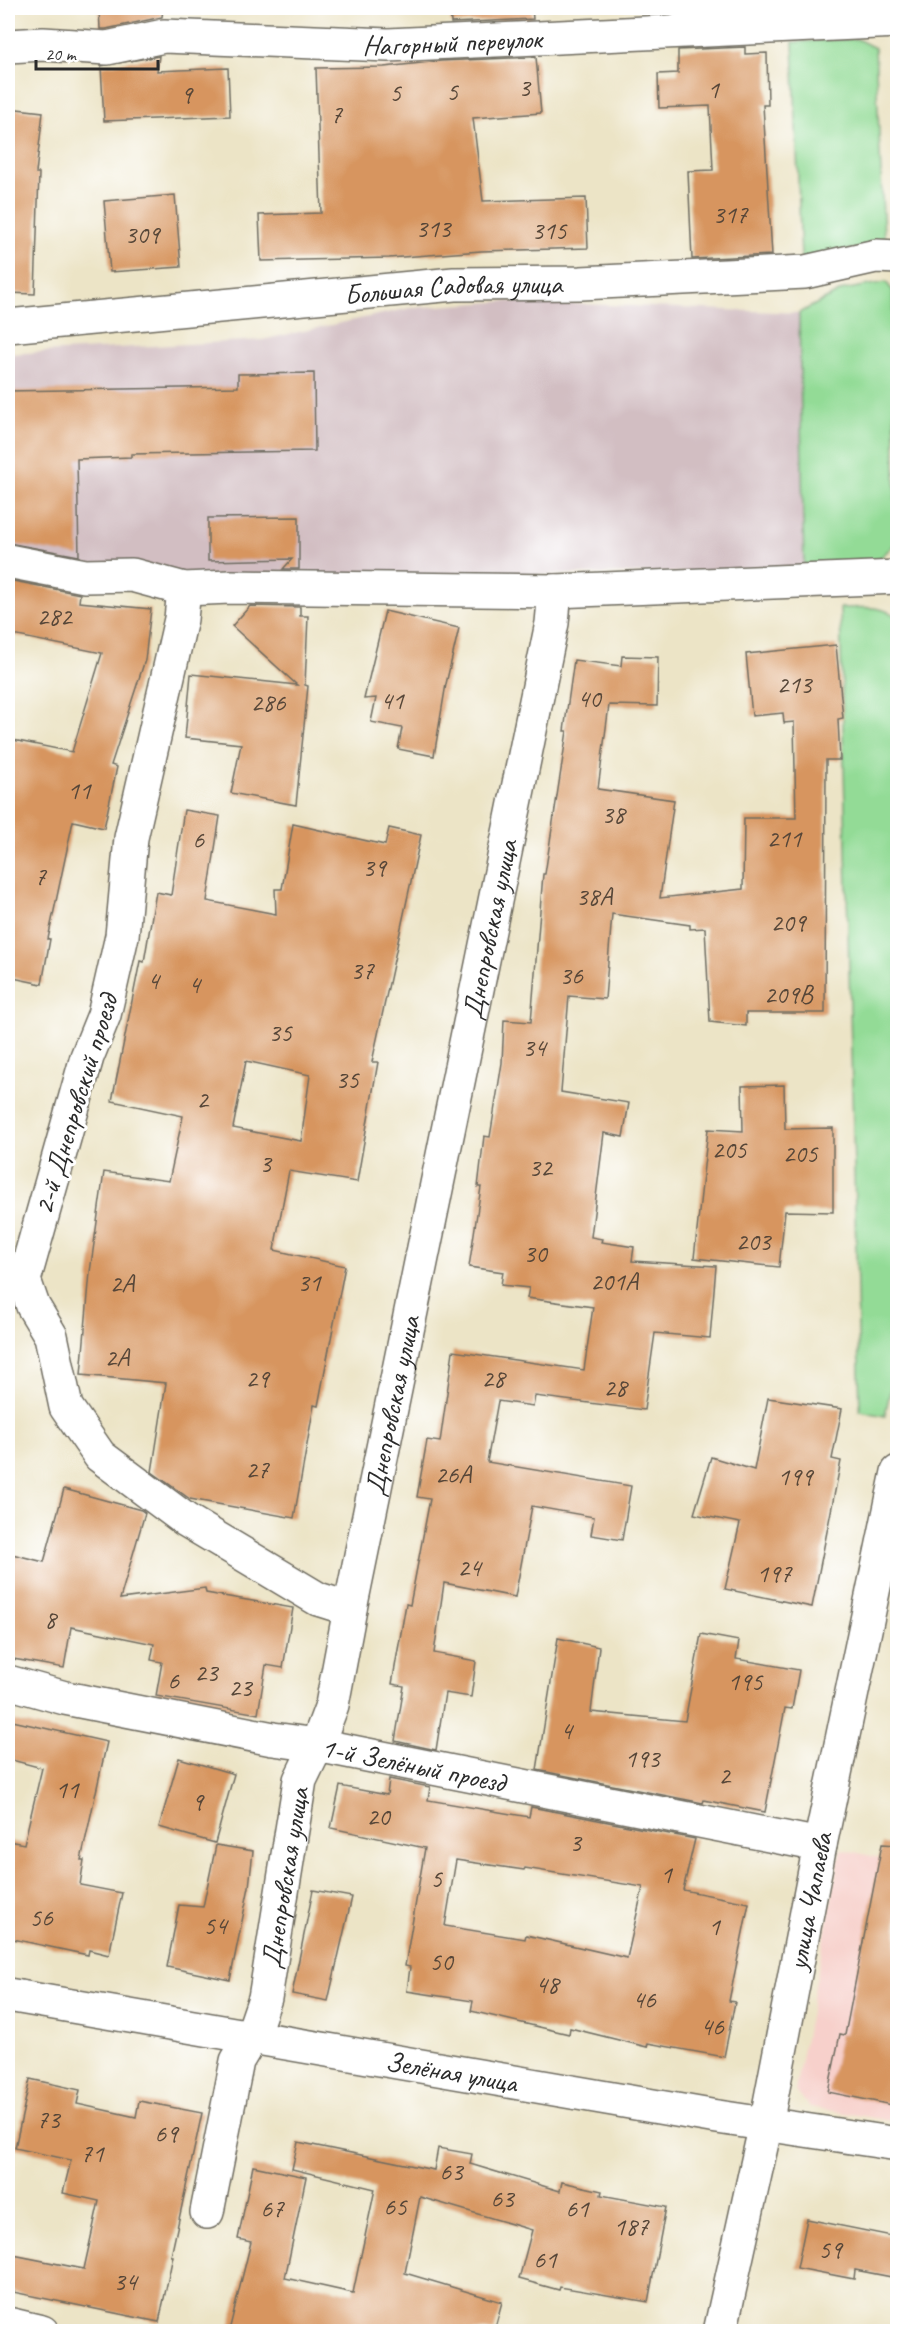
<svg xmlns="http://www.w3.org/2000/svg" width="905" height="2339" viewBox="0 0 905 2339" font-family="Caveat,sans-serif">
<rect width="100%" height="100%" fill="#fff"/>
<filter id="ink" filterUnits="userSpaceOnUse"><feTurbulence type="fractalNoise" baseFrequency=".0167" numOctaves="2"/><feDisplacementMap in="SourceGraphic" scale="12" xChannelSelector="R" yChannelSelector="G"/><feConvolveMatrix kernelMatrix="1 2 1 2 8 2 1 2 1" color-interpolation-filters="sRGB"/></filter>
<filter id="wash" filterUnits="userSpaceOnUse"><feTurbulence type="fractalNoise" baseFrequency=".008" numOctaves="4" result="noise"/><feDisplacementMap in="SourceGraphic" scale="24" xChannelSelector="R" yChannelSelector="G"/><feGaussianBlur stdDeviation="1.35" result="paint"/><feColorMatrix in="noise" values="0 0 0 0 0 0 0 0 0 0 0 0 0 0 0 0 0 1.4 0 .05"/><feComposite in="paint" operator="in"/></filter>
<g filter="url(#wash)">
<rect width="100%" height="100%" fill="#ece4c6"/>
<!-- built -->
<path fill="#f7d0cb" d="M841,1849L897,1862V2122L810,2107L795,2091Z"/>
<!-- industrial -->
<path fill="#d2bec2" d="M507,301L799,313L804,571L305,578L186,575L33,558L8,547V354L262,340L410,308Z"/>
<!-- green -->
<path fill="#93db96" stroke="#5f8360" stroke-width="1.5" d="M857,39L875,48L884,237L875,245L801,259L793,42Z
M886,282L893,291L896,543L879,559L838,571H804L799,313L843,290Z
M840,608C860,608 881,604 897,617L898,1352L885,1416L860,1411Z"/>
<g id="blocks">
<!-- building -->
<path fill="#d7955f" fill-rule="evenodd" d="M99,8H163L162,17L106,29H100Z
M450,8H532L533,19L451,23Z
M677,8H745V9L677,13Z
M745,47V54L767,53L768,105H763L772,255L692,259L688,171L713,170L710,106L659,108L658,74L678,73V50Z
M159,56L157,71L228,68L230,116L104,121L101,66Z
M536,57L541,113L473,118L483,201L586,198L588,248L481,251L389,258L261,261L259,215L321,213L316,68L384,67L441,61Z
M8,108L43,112L36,173H39L35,294L8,293Z
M175,195L181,267L110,272L104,201Z
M314,373L315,451L131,454V457L77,459L79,556L8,543V391L238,387V374Z
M299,517V569H283L292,559L208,561V518Z
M8,580L80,594L79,602L151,609L145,660L111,765L117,767L104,828L73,821L48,939H50L42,984L8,977V739L72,752L102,653L8,634Z
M250,606L300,607V616H308L305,685L308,686L296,805L231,793L241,744L185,738L191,674L297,685L232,626Z
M385,611L459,628L446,684L434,756L398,749L402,728L371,722L376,698L364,699Z
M836,645L843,718L838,719L840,760H826L825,1013H746V1026L710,1022L705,928L690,929V925L612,914L605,999L569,996L561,1092L629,1103L623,1137L604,1133L591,1237L602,1239L601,1242L634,1247L632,1261L716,1266L710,1338L655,1333L644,1410L535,1396L533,1406L498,1401L487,1462L631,1486L622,1540L591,1535L594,1517L532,1506L515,1597L444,1583L434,1653L476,1661L471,1697L445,1693L436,1750L395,1741L404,1686L392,1684L406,1604L410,1605L430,1499L417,1497L427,1440L440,1442L453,1351L584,1370L593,1307L527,1298L529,1288L501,1285L503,1272L469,1267L481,1187H478L484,1136L490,1137L502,1063L504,1020L531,1022L543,874H545L567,731H564L574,660L621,666L622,656L658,657L657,706L609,705L598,789L674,800L660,898L743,889L744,818H796L794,722L784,723L783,713L752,716L746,654Z
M184,810L220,816L207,901L276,914L275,889H282L293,824L385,845L389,828L421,835L372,1062H378L357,1182L289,1171L274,1250L345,1266L318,1406L314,1405L294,1518L190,1499L152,1472L166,1383L81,1375L90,1272L104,1172L169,1181L183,1116L112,1101L140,961L144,962L156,892L171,895ZM246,1061L310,1075L301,1141L233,1128Z
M784,1085L785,1129L833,1128V1212L785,1211L779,1267L694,1258L708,1129L743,1131L742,1086Z
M768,1398L842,1409L832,1459L841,1461L812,1607L725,1589L740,1523L694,1514L711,1457L754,1470Z
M64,1489L141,1510L145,1513L120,1599L205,1588L206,1593L293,1608L283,1668L266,1665L258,1714L156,1696L162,1662L151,1660L154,1644L71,1627L64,1668L8,1658V1553L44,1562Z
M701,1634L739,1641L736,1659L799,1670L792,1709L785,1708L765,1812L704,1800L703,1803L537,1770L558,1638L599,1647L591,1712L685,1721Z
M8,1720L107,1742L81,1860H84L80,1885L122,1893L109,1955L89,1950L88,1955L8,1938V1841L24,1844L42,1768L8,1759Z
M179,1758L234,1774L215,1843L159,1827Z
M389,1779L430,1787L428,1800L529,1817L531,1807L695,1839L683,1890L749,1903L729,2001L735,2002L724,2057L648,2043L647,2047L570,2028L569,2034L471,2011L473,2001L407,1991L410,1967L405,1966L425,1848L331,1828L340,1786L387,1795ZM456,1860L524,1870L525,1868L643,1887L627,1958L526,1935L525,1939L445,1926Z
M882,1844L897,1845V2106L828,2092L840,2034L845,2035Z
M216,1845L253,1851L249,1887L230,1980L167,1967L179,1905L203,1907Z
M313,1890L352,1897L328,2001L292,1994Z
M30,2079L80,2090L77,2104L136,2117L139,2101L202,2113L171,2256H173L159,2322L8,2291V2254L84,2269L99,2201L63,2193L71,2160L15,2148Z
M298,2142L434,2170L438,2148L472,2154L470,2164L560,2191L562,2182L602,2191L601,2195L666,2207L648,2302L560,2287L559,2290L519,2279L532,2230L420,2197L405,2273L502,2302L494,2331H229L251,2242L238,2239L253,2166L306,2177L285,2278L353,2293L375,2189L292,2169Z
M807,2219L897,2237V2278L855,2270L854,2279L797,2268Z"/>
</g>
</g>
<g filter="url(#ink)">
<use href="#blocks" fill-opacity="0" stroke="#6f6c61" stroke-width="1.5"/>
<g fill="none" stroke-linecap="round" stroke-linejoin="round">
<defs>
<g id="street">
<path id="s1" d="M8,46L43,44L107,48L164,36L388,45L898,21"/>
<path id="s2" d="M8,326L454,284L581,283L805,272L876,256L898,257"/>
<path d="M8,561L85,576L132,575L184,589L230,587L555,591L898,577"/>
<path d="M184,589L181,619L131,838L122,936L104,1015L87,1057L24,1280L33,1306L51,1336L66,1407L100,1456L186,1520L318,1599L350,1609"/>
<path id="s3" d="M8,1682L65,1698L273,1739L317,1745L820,1845"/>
<path id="s4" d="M8,1995L711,2116L898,2144"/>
<path id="s5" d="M207,2212L237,2061L252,2036L265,1998L300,1780L317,1745L332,1705L350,1609L552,623L555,591"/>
<path d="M8,2324L42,2332"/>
<path id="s6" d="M720,2332L766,2124L820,1845L898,1472"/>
</g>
</defs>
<!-- street casing -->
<use href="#street" stroke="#6f6c61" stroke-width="36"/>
<!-- street -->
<use href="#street" stroke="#fff" stroke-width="33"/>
</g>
</g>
<g text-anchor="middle" stroke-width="6" stroke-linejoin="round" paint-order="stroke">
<!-- number labels -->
<g font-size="26" fill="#564638">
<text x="524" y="96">3</text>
<text x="713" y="98">1</text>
<text x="452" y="100">5</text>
<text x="395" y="101">5</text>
<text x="186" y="103">9</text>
<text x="336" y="123">7</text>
<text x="730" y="223">317</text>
<text x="433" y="237">313</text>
<text x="549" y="239">315</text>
<text x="142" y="243">309</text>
<text x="54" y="625">282</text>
<text x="794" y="693">213</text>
<text x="589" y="707">40</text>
<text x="392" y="709">41</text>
<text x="268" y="711">286</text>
<text x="79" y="799">11</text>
<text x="613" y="823">38</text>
<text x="784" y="847">211</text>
<text x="198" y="848">6</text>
<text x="374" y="876">39</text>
<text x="40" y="885">7</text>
<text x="594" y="905">38А</text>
<text x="788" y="931">209</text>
<text x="362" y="979">37</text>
<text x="571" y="984">36</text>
<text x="153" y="989">4</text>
<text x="194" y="993">4</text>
<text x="788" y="1003">209В</text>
<text x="280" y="1041">35</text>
<text x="534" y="1056">34</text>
<text x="347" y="1088">35</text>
<text x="202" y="1108">2</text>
<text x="729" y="1158">205</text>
<text x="800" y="1162">205</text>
<text x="265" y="1172">3</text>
<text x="540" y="1176">32</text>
<text x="753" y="1250">203</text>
<text x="535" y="1262">30</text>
<text x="614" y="1290">201А</text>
<text x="309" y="1291">31</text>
<text x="122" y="1292">2А</text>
<text x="117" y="1366">2А</text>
<text x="257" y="1387">29</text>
<text x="493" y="1387">28</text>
<text x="615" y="1396">28</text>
<text x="257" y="1478">27</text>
<text x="453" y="1483">26А</text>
<text x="795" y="1485">199</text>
<text x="469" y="1576">24</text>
<text x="774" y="1582">197</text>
<text x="50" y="1628">8</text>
<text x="206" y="1681">23</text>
<text x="173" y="1689">6</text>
<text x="745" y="1690">195</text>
<text x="240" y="1696">23</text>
<text x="566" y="1739">4</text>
<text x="642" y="1767">193</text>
<text x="724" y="1784">2</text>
<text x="67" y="1798">11</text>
<text x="197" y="1810">9</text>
<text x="378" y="1825">20</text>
<text x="575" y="1851">3</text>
<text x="666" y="1883">1</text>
<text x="436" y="1887">5</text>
<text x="41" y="1926">56</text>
<text x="215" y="1934">54</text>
<text x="714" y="1935">1</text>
<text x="441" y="1970">50</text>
<text x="547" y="1993">48</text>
<text x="644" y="2008">46</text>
<text x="712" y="2035">46</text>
<text x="48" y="2128">73</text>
<text x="166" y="2142">69</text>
<text x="92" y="2162">71</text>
<text x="451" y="2180">63</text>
<text x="502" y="2207">63</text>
<text x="395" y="2215">65</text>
<text x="272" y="2217">67</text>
<text x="577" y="2217">61</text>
<text x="631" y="2235">187</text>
<text x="830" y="2258">59</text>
<text x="545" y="2268">61</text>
<text x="125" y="2290">34</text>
</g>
<!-- street labels -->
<g font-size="28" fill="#2b2b2b" stroke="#fff">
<text dy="10" stroke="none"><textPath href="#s1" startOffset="446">Нагорный переулок</textPath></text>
<text dy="10" stroke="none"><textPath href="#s2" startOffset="447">Большая Садовая улица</textPath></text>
<text dy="10" stroke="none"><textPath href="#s5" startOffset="1317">Днепровская улица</textPath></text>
<text transform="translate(75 1104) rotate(-73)" y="10">2-й Днепровский проезд</text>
<text dy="10" stroke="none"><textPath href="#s5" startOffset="831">Днепровская улица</textPath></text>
<text dy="10" stroke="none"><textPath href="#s3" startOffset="414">1-й Зелёный проезд</textPath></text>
<text dy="10" stroke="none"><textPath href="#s5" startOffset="345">Днепровская улица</textPath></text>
<text dy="10" stroke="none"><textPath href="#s6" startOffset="440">улица Чапаева</textPath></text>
<text dy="10" stroke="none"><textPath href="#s4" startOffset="450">Зелёная улица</textPath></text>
</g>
</g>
<!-- margin -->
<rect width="905" height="2339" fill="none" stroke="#fff" stroke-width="30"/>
<!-- scale -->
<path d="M36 60v9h122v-9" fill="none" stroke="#2b2b2b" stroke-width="3"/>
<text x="45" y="60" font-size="18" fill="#2b2b2b" stroke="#ffffff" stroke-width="4.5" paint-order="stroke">20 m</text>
</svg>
